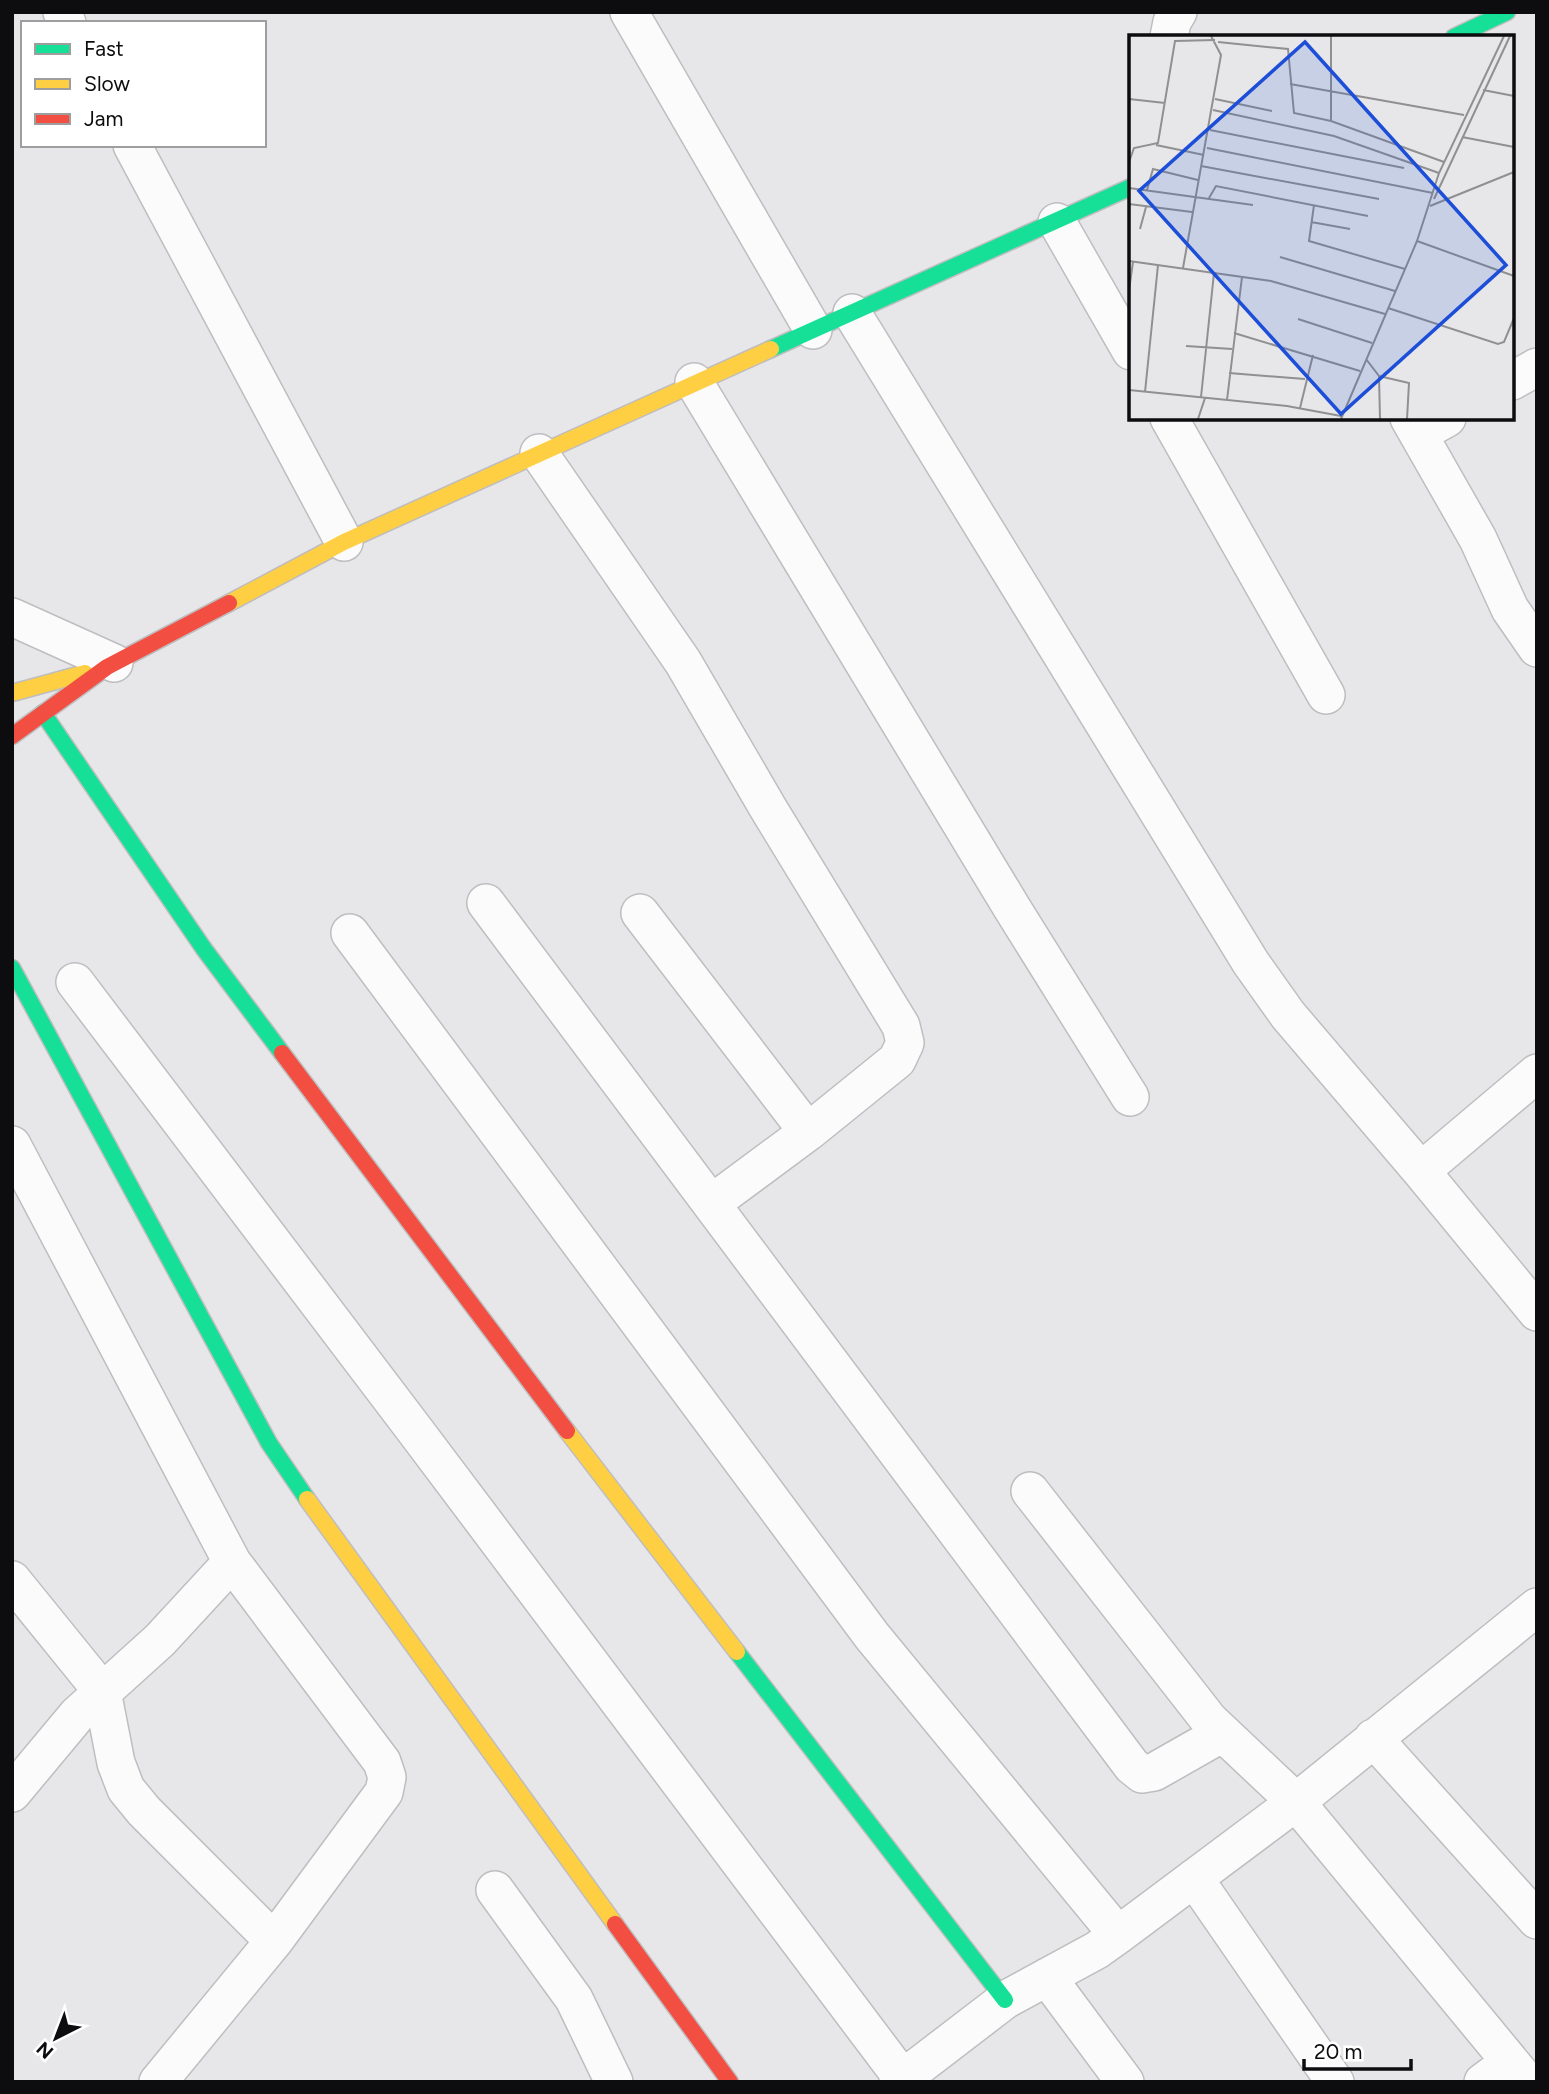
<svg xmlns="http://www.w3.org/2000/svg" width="1549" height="2094" viewBox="0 0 1549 2094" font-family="Figtree,sans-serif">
<rect width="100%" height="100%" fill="#e7e7e9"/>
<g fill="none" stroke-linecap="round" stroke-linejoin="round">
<defs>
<path id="street" d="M62,12L67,23
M629,12L813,330
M1169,37L1172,22L1178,12
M132,145L344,542
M1057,222L1131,351
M852,313L1251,963L1288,1015L1421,1171L1537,1312
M1512,381L1537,367
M694,382L1012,908L1130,1097
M1169,418L1326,695
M1409,418L1478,539L1510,609L1537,648
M1418,434L1447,418
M539,453L683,662L768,808L901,1026L905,1043L897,1060L808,1132L712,1203
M12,617L114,663
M486,903L1132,1766L1142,1774L1154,1772L1221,1734
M640,913L808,1132
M350,933L872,1636L1118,1935
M75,982L414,1429L903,2079
M12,1145L232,1562L382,1762L387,1777L384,1792L274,1941L158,2082
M1421,1171L1537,1073
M1030,1491L1209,1720L1296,1802L1527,2082
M12,1580L102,1691L116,1763L126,1789L144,1811L274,1941
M1373,1738L1537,1920
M12,1793L77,1715L160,1640L232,1562
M1194,1878L1335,2082
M495,1890L574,1999L614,2082
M1047,1977L1125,2082
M898,2082L1005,2000L1097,1950L1118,1935L1296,1802L1537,1607
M1483,2082L1510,2062"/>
<path id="fast" d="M1454,37L1507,12
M771,349L1131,187
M43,713L204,949L282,1053
M12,968L269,1443L307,1499
M737,1652L1005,2000"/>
<path id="slow" d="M229,603L344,542L771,349
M12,693L85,673
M567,1431L737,1652
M307,1499L615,1924"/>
<path id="jam" d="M12,736L107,667L229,603
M282,1053L567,1431
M615,1924L730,2082"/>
</defs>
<!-- street casing -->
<use href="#street" stroke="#bebdbf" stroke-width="40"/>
<!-- fast casing -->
<use href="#fast" stroke="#bebdbf" stroke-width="19"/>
<!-- slow casing -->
<use href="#slow" stroke="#bebdbf" stroke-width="19"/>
<!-- jam casing -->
<use href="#jam" stroke="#bebdbf" stroke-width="19"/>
<!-- street -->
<use href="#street" stroke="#fbfbfc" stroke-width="37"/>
<!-- fast -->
<use href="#fast" stroke="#16e098" stroke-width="16"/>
<!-- slow -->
<use href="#slow" stroke="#ffcf43" stroke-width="16"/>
<!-- jam -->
<use href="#jam" stroke="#f24e42" stroke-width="16"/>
</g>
<!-- overview -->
<g transform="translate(1129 35)">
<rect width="385" height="385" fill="#e7e7e9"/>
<path fill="none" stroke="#908f91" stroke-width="2" d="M202,1V86M89,7L159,14L165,78L202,86L315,127M161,49L335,80M354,55L385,61M0,64L36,68M86,64L143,76M84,75L205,101L310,138M81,95L275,133M333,102L385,112M27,110L75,120M78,113L304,158M0,127L5,113L29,108L46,6L86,5M72,131L250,164M0,153L124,170M18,155L24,134L69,145M80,163L87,151L239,181M305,164L381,1M0,169L63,177M185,170L180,206L276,234M301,171L385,137M182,187L221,194M11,194L17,172M288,206L385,241M151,222L266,256M0,226L142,246L256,279M54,233L92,20L82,1M0,255L4,227M259,273L369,309L375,307L385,283M169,284L243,308M105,298L231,336M57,311L103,314M237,324L250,341L251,384M100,338L176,344M250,341L280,348L278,384M0,355L158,371L212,381M16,357L29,230M72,362L85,238M98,365L113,242M171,373L184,320M69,384L76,363M212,384L288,206L310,138L375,1"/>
<path fill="#1d4ed8" fill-opacity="0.15" stroke="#1d4ed8" stroke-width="3.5" d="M176,7L377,230L212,379L10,156Z"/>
<rect width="385" height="385" fill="none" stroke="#0d0c0e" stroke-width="3.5"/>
</g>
<!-- border -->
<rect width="1549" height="2094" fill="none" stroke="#0d0c0e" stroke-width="28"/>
<!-- legend -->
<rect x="21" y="21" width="245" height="126" fill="#ffffff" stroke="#9e9e9f" stroke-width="2"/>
<rect x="35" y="44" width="35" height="10" fill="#16e098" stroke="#9e9e9f" stroke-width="2"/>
<text x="84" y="56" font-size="21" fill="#0d0c0e">Fast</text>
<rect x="35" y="79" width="35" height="10" fill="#ffcf43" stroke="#9e9e9f" stroke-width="2"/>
<text x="84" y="91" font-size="21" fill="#0d0c0e">Slow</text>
<rect x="35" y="114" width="35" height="10" fill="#f24e42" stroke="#9e9e9f" stroke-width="2"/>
<text x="84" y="126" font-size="21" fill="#0d0c0e">Jam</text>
<!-- north arrow -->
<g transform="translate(56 2038) rotate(222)" stroke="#ffffff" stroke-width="5" paint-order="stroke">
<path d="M0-5L12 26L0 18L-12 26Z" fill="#0d0c0e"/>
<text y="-10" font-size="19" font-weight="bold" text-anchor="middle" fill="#0d0c0e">N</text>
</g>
<!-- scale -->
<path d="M1304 2059v10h107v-10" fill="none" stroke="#0d0c0e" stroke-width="3.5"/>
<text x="1314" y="2059" font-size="21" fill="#0d0c0e" stroke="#ffffff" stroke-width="5" paint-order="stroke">20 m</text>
</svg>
